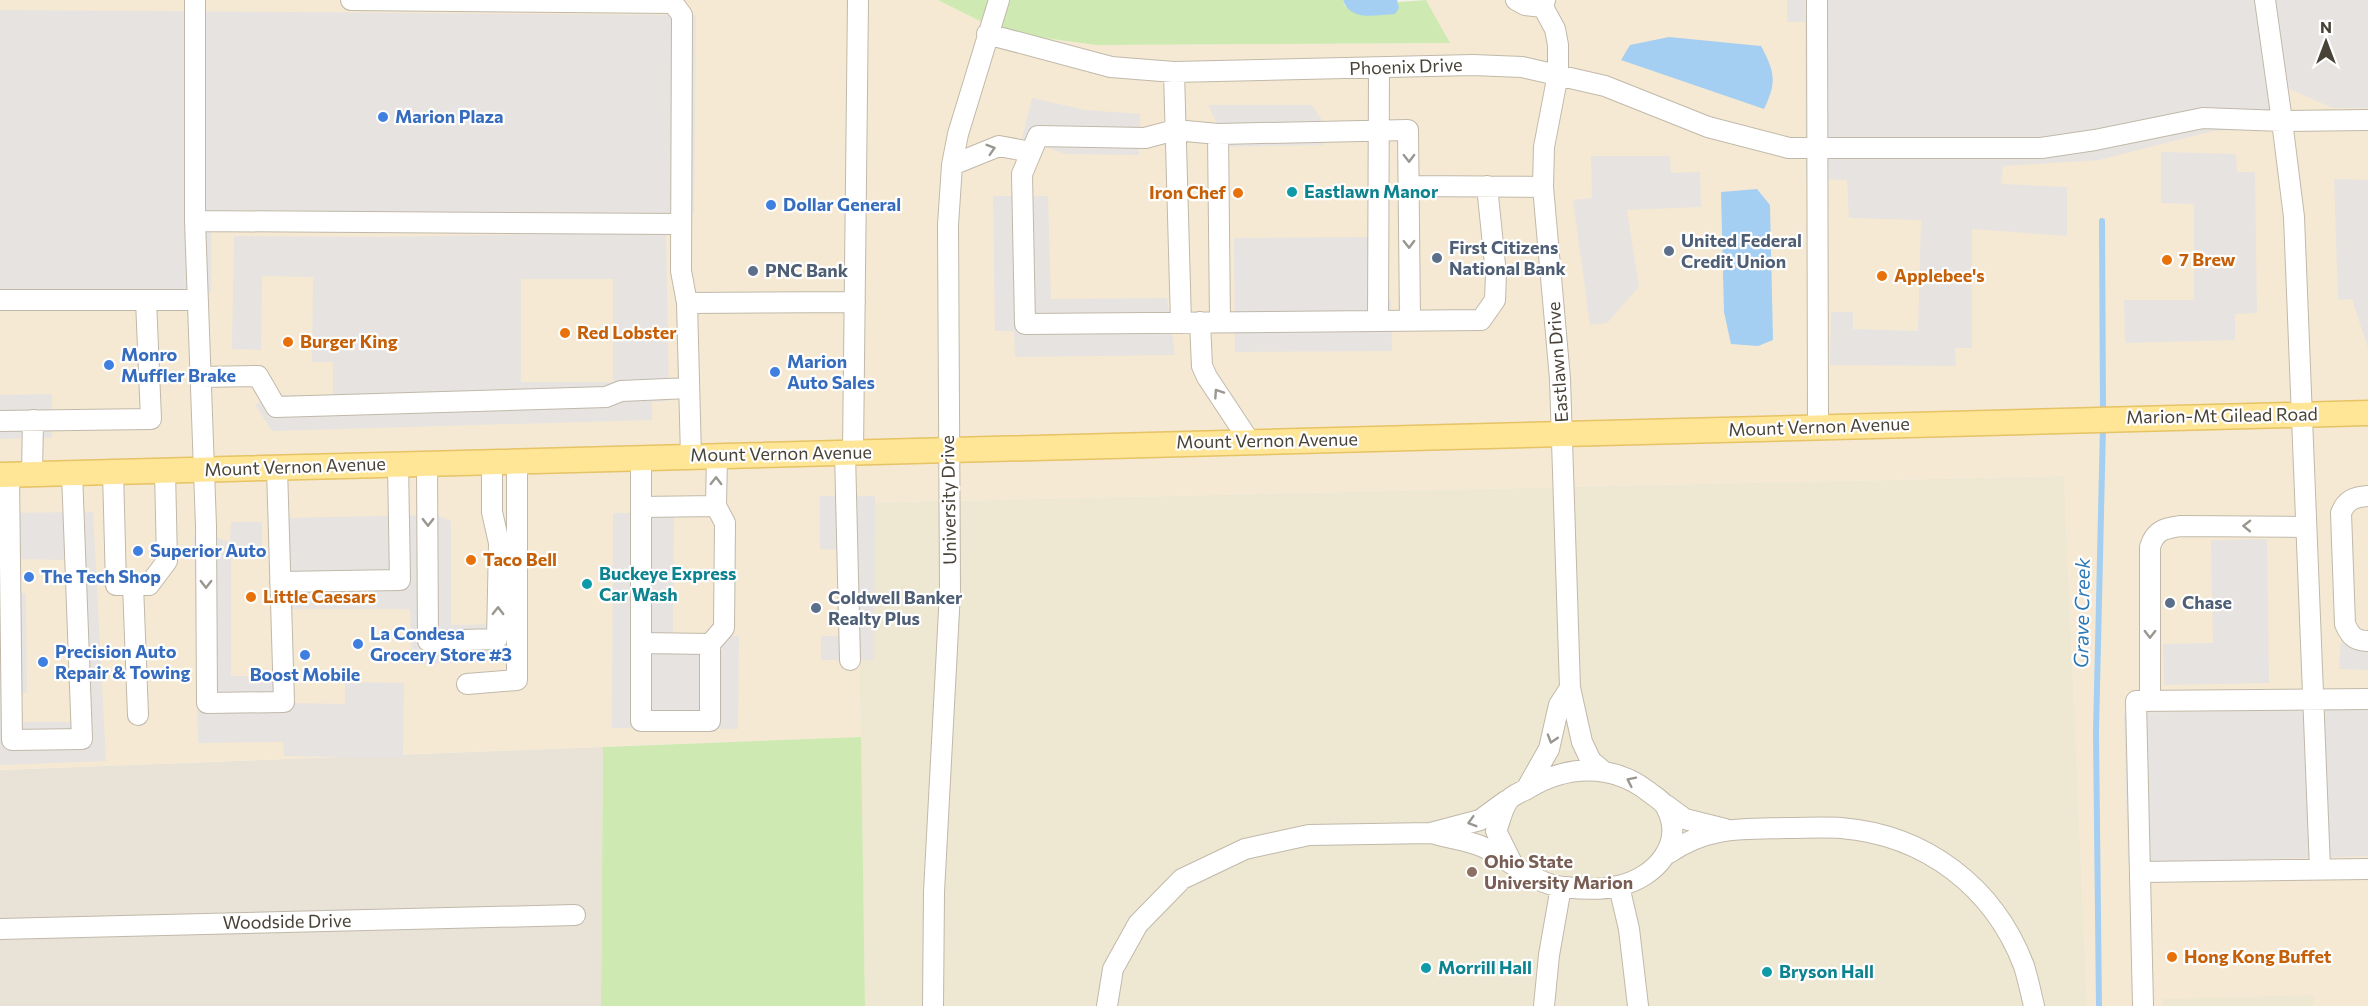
<svg xmlns="http://www.w3.org/2000/svg" width="2368" height="1006" viewBox="0 0 2368 1006" font-family="Commissioner,sans-serif">
<rect width="100%" height="100%" fill="#f4f1e8"/>
<!-- residential -->
<path fill="#e8e3d6" d="M603,747L601,1006H0V770Z"/>
<!-- commercial -->
<path fill="#f6e9d3" d="M0,0H938L1002,32L1096,45L1450,43L1426,0H2368V1006H2087L2064,476L857,503L861,737L0,770Z"/>
<!-- education -->
<path fill="#eee7d2" d="M2064,476L2087,1006H865L857,503Z
M2314,995V1006H2163L2162,999Z"/>
<!-- green -->
<path fill="#cee9b1" d="M938,0H1343L1345,6L1426,0L1450,43L1096,45L1002,32Z
M861,737L865,1006H601L603,747Z"/>
<!-- parking -->
<path fill="#e6e3e0" fill-rule="evenodd" d="M1787,0H2368V108H2333L2287,88L2293,128L2213,131L2099,160L2003,166L2001,184L2067,187V236L1972,229V348H1955L1956,366L1830,365L1831,312H1853V329L1918,331L1921,220L1849,218L1847,180L1806,179L1805,22H1787Z
M0,10L696,15L694,214L212,210L211,293L0,291Z
M1032,98L1085,110L1140,114L1139,155L1065,154L1022,138Z
M1208,105H1312L1323,122V145L1218,147L1217,124Z
M2161,152L2236,154L2237,172H2255L2257,313L2235,314V340L2125,343L2124,300H2194V204L2161,203Z
M1591,156H1670L1671,173L1700,172L1701,207L1627,210L1639,287L1607,323L1590,325L1573,200L1592,198Z
M2334,179L2368,180V348L2352,299L2338,300Z
M993,196H1048L1051,299L1167,298L1175,355L1015,357L1014,331H995Z
M666,232L669,401L652,402V420L272,431L255,405L272,395H333V362H312L313,277L262,276L261,350L232,349L234,236L375,237ZM521,279H613V382H521Z
M1371,237L1372,300H1391L1392,351L1235,352L1234,238Z
M52,394V438L0,439V395Z
M820,496H875L874,660H821V636H839V550L820,549Z
M93,512L106,761L0,765V513ZM16,559L71,560L76,722H17L16,693H27L26,593H17Z
M613,513H674L673,636H739L738,729L612,728Z
M436,515L451,521V625L510,624V661L412,664L410,609H283L282,518Z
M231,522H262V553L231,554V676H285V703L345,704V682L404,683L403,758L284,756L283,742L198,743L194,536H213L230,542Z
M2267,539L2269,683L2164,685L2163,644L2213,643L2211,540Z
M2368,636V670L2339,669L2341,639Z
M2368,708V856L2128,863L2124,713Z"/>
<!-- water -->
<path fill="#a4cff2" d="M1343,0H1397L1399,8L1395,14C1375,15 1351,22 1343,0Z
M1669,37L1761,46C1775,72 1777,82 1764,109L1621,60L1630,45Z
M1757,189L1770,205L1773,340L1758,346L1731,344L1724,312L1721,192Z"/>
<g fill="none" stroke-linecap="round" stroke-linejoin="round">
<!-- stream -->
<path stroke="#a4cff2" stroke-width="6" d="M2102,221L2103,415
M2099,1006L2096,732L2103,426"/>
<defs>
<path id="minor" d="M195,0V221L206,526L207,703L284,702L277,468
M351,0L673,3L682,15L681,271L687,303L691,457
M1516,0L1525,5L1543,7
M1545,0L1543,7L1555,29L1558,45V74L1544,147L1543,187L1560,379L1570,688L1582,742L1591,761L1603,771
M1817,0L1818,427
M2265,0L2282,121L2368,120
M987,34L1111,67L1174,72L1473,65L1522,67L1605,86L1708,127L1789,148H2041L2095,140L2203,118L2282,121L2294,217L2320,869
M1174,72L1181,323
M1218,134L1175,130L1145,138L1038,136L1022,174L1025,324L1378,321L1379,68
M952,165L999,146L1031,152
M1409,186L1543,187
M195,221L681,224
M0,300H198
M687,303L855,302
M1378,321L1481,320L1495,300L1496,274L1487,186
M1200,322L1202,366L1207,377L1250,442
M1220,322L1218,134L1408,130L1410,320
M200,377L258,376L276,407L606,397L621,391L689,388
M0,421L151,419L146,300
M853,452L858,0
M845,453L850,660
M641,458V721H710V644
M427,464L428,641L497,639L499,543L492,512V462
M113,472L116,585H149L167,561L165,471
M32,474L33,420
M9,475L12,740L82,739L72,473
M2368,496C2354,497 2346,500 2341,513L2345,624C2350,635 2354,641 2368,641
M641,507L716,506
M280,582L400,580L398,464
M133,585L138,715
M641,643L710,644L724,628L725,523L716,506L717,456
M467,684L517,680V462
M2150,701V547C2155,530 2165,528 2181,526L2305,527
M1528,786L1549,749L1559,705L1570,688
M1666,805L1685,819L1725,829
M1431,833C1447,838 1468,840 1483,847C1509,859 1535,885 1564,887C1580,889 1602,890 1618,886C1655,878 1686,844 1666,807C1663,801 1654,796 1649,792C1612,763 1566,765 1527,789C1521,792 1511,796 1508,801C1502,809 1500,822 1496,831L1511,861
M1669,853C1708,826 1742,829 1787,828C1805,828 1823,827 1841,828C1926,835 1994,887 2024,966C2028,979 2031,993 2034,1006
M2142,872L2368,869
M1619,886L1629,929L1638,1006
M0,929L575,915
M933,1006L934,892L950,592L948,225L952,165L958,134L999,0
M1107,1006L1113,969L1138,924L1182,879L1245,849L1309,835L1431,833L1480,820L1506,801
M1544,1006L1549,955L1561,887
M2143,1006L2136,701L2368,699"/>
<path id="major" d="M0,475L2368,413"/>
</defs>
<!-- minor casing -->
<use href="#minor" stroke="#c0b9aa" stroke-width="22"/>
<!-- major casing -->
<use href="#major" stroke="#e6c365" stroke-width="27"/>
<!-- minor -->
<use href="#minor" stroke="#fff" stroke-width="20"/>
<!-- major -->
<use href="#major" stroke="#ffe596" stroke-width="24"/>
</g>
<!-- one-way arrows -->
<defs><path id="oneway-chevron" d="M-2-3.5L2.5 0L-2 3.5" fill="none" stroke-width="1.6" stroke-linecap="round" stroke-linejoin="round" transform="scale(1.5)"/></defs>
<g stroke="#9a9791">
<use href="#oneway-chevron" transform="translate(991 149) rotate(-17)"/>
<use href="#oneway-chevron" transform="translate(1409 158) rotate(89)"/>
<use href="#oneway-chevron" transform="translate(1409 244) rotate(89)"/>
<use href="#oneway-chevron" transform="translate(1218 393) rotate(-124)"/>
<use href="#oneway-chevron" transform="translate(716 481) rotate(-89)"/>
<use href="#oneway-chevron" transform="translate(428 522) rotate(90)"/>
<use href="#oneway-chevron" transform="translate(2247 526) rotate(-179)"/>
<use href="#oneway-chevron" transform="translate(206 584) rotate(90)"/>
<use href="#oneway-chevron" transform="translate(498 611) rotate(-89)"/>
<use href="#oneway-chevron" transform="translate(2150 634) rotate(90)"/>
<use href="#oneway-chevron" transform="translate(1552 739) rotate(107)"/>
<use href="#oneway-chevron" transform="translate(1631 781) rotate(-154)"/>
<use href="#oneway-chevron" transform="translate(1472 822) rotate(164)"/>
</g>
<!-- markers -->
<g fill="#3f7fe0" stroke="#fff" stroke-width="2">
<circle cx="383" cy="117" r="6"/>
<circle cx="771" cy="205" r="6"/>
<circle cx="109" cy="365" r="6"/>
<circle cx="775" cy="372" r="6"/>
<circle cx="138" cy="551" r="6"/>
<circle cx="29" cy="577" r="6"/>
<circle cx="358" cy="644" r="6"/>
<circle cx="305" cy="655" r="6"/>
<circle cx="43" cy="662" r="6"/>
</g>
<g fill="#0f9aa8" stroke="#fff" stroke-width="2">
<circle cx="1292" cy="192" r="6"/>
<circle cx="587" cy="584" r="6"/>
<circle cx="1426" cy="968" r="6"/>
<circle cx="1767" cy="972" r="6"/>
</g>
<g fill="#e8710a" stroke="#fff" stroke-width="2">
<circle cx="1238" cy="193" r="6"/>
<circle cx="2167" cy="260" r="6"/>
<circle cx="1882" cy="276" r="6"/>
<circle cx="565" cy="333" r="6"/>
<circle cx="288" cy="342" r="6"/>
<circle cx="471" cy="560" r="6"/>
<circle cx="251" cy="597" r="6"/>
<circle cx="2172" cy="957" r="6"/>
</g>
<g fill="#5c6f8a" stroke="#fff" stroke-width="2">
<circle cx="1669" cy="251" r="6"/>
<circle cx="1437" cy="258" r="6"/>
<circle cx="753" cy="271" r="6"/>
<circle cx="2170" cy="603" r="6"/>
<circle cx="816" cy="608" r="6"/>
</g>
<circle fill="#8d6e63" stroke="#fff" stroke-width="2" cx="1472" cy="872" r="6"/>
<g text-anchor="middle" stroke-width="4.5" stroke-linejoin="round" paint-order="stroke">
<!-- street labels -->
<g font-size="18" fill="#484237" stroke="#fff">
<text transform="translate(1406 67) rotate(-2)" y="6">Phoenix Drive</text>
<text transform="translate(1558 362) rotate(-94)" y="6">Eastlawn Drive</text>
<text transform="translate(2222 416) rotate(-1)" y="6">Marion-Mt Gilead Road</text>
<text transform="translate(1819 427) rotate(-2)" y="6">Mount Vernon Avenue</text>
<text transform="translate(1267 441) rotate(-1)" y="6">Mount Vernon Avenue</text>
<text transform="translate(781 454) rotate(-1)" y="6">Mount Vernon Avenue</text>
<text transform="translate(295 467) rotate(-2)" y="6">Mount Vernon Avenue</text>
<text transform="translate(949 500) rotate(-91)" y="6">University Drive</text>
<text transform="translate(287 922) rotate(-1)" y="6">Woodside Drive</text>
</g>
<!-- shop labels -->
<g font-size="18" font-weight="bold" fill="#366cbe" stroke="#fff" text-anchor="start">
<text x="395" y="123">Marion Plaza</text>
<text x="783" y="211">Dollar General</text>
<text x="121" y="361">Monro<tspan x="121" dy="21">Muffler Brake</tspan></text>
<text x="787" y="368">Marion<tspan x="787" dy="21">Auto Sales</tspan></text>
<text x="150" y="557">Superior Auto</text>
<text x="41" y="583">The Tech Shop</text>
<text x="370" y="640">La Condesa<tspan x="370" dy="21">Grocery Store #3</tspan></text>
<text x="55" y="658">Precision Auto<tspan x="55" dy="21">Repair &amp; Towing</tspan></text>
<text x="305" y="681" text-anchor="middle">Boost Mobile</text>
</g>
<!-- culture labels -->
<g font-size="18" font-weight="bold" fill="#0d838f" stroke="#fff" text-anchor="start">
<text x="1304" y="198">Eastlawn Manor</text>
<text x="599" y="580">Buckeye Express<tspan x="599" dy="21">Car Wash</tspan></text>
<text x="1438" y="974">Morrill Hall</text>
<text x="1779" y="978">Bryson Hall</text>
</g>
<!-- food labels -->
<g font-size="18" font-weight="bold" fill="#c56008" stroke="#fff" text-anchor="start">
<text x="1226" y="199" text-anchor="end">Iron Chef</text>
<text x="2179" y="266">7 Brew</text>
<text x="1894" y="282">Applebee's</text>
<text x="577" y="339">Red Lobster</text>
<text x="300" y="348">Burger King</text>
<text x="483" y="566">Taco Bell</text>
<text x="263" y="603">Little Caesars</text>
<text x="2184" y="963">Hong Kong Buffet</text>
</g>
<!-- service labels -->
<g font-size="18" font-weight="bold" fill="#4e5e75" stroke="#fff" text-anchor="start">
<text x="1681" y="247">United Federal<tspan x="1681" dy="21">Credit Union</tspan></text>
<text x="1449" y="254">First Citizens<tspan x="1449" dy="21">National Bank</tspan></text>
<text x="765" y="277">PNC Bank</text>
<text x="828" y="604">Coldwell Banker<tspan x="828" dy="21">Realty Plus</tspan></text>
<text x="2182" y="609">Chase</text>
</g>
<!-- education labels -->
<g font-size="18" font-weight="bold" fill="#785e54" stroke="#fff" text-anchor="start">
<text x="1484" y="868">Ohio State<tspan x="1484" dy="21">University Marion</tspan></text>
</g>
<!-- water labels -->
<g font-size="20" font-style="italic" fill="#2d78b6" stroke="#fff">
<text transform="translate(2082 613) rotate(-89)" y="7">Grave Creek</text>
</g>
</g>
<!-- north arrow -->
<g transform="translate(2326 42)" stroke="#ffffff" stroke-width="4.5" paint-order="stroke">
<path d="M0-4.5L10 22L0 15L-10 22Z" fill="#484237"/>
<text y="-9" font-size="16" font-weight="bold" text-anchor="middle" fill="#484237">N</text>
</g>
</svg>
